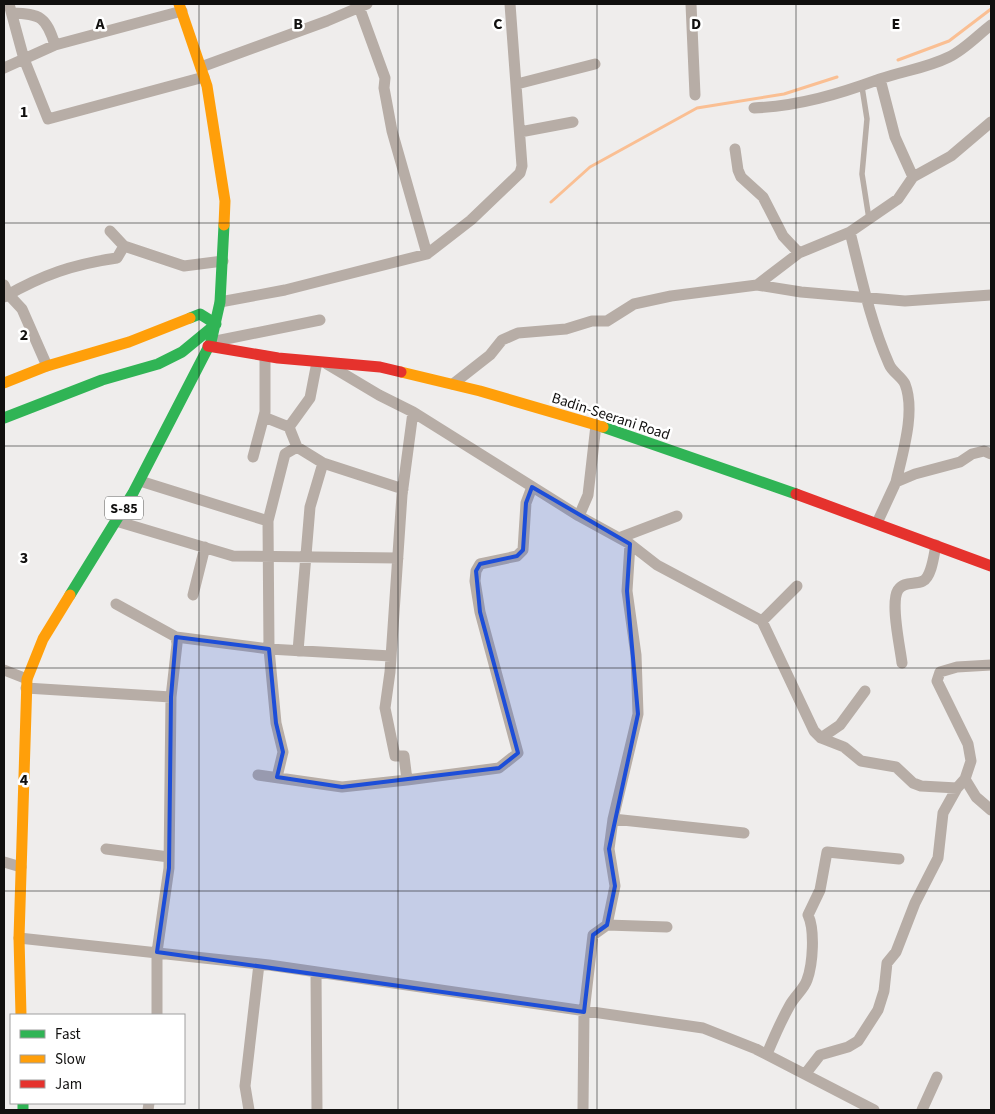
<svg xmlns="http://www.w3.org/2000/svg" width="995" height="1114" viewBox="0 0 995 1114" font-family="'Source Sans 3',sans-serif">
<rect width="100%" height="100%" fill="#efedec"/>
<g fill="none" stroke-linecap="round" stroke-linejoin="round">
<!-- stream -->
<path stroke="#fabf93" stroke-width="3" d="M898,60L949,41L991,9
M551,202L590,167L697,108L784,94L837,77"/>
<!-- lane -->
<path stroke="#b7ada6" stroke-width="5.5" d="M862,87L867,119L862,174L869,219"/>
<!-- street -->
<path stroke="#b7ada6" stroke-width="11" d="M9,4L24,59L48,119L204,77
M358,4L385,78L384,88L392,131L427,254
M691,4L695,95
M12,13C41,14 46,17 55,45
M201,67L327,21L367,4
M4,68L55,45L182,11
M880,79L895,137L913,177
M517,84L595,64
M754,108C799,106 839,94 880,79C903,71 927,68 949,57C964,50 978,35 991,25
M520,132L573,122
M735,149L738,170L741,177L763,197L783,236L799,253
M110,231L124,246L184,266L223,261
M850,232C861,276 870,321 889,364C892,372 902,377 905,384C916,412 902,455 896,482
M4,285L8,294L22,309L47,366
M757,285L799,253L850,232L898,199L913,177L951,156L991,122
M4,297C42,275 74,264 117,258L124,246
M220,302L285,290L427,254L471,220L520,173L522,166L510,4
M211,342L320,320
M327,364L379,395L413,412L579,516L630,544L657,565L762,621L814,731L821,738L844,747L861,761L896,767L913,783L921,786L957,788
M453,384L490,355L502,340L518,333L566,329L592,321H607L634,304L671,296L757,285L801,292L905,301L991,295
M413,412L402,495L390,672L385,708L395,756H404L407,780L499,768L518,753L480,612L475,581L476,571L480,564L517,556L523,550L526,503L532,487
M264,417L289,427L297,447L323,463L403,489
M289,427L310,398L317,362
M253,457L265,412V356
M140,481L268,521
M579,516L588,495L596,425
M116,521L233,556L398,558
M877,523L896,482L915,474L960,462L972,454L984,451L991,454
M619,538L677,516
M193,595L205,547
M116,604L176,637L269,649L391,656
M762,621L797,586
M298,651L310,507L323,463
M902,663C900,646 890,603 898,590C904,581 915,585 923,581C932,576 934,554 936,545
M4,670L27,679
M26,688L171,697
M821,738L840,725L865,691
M258,775L342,787L407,780
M277,777L283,752L276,723L269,649L268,521L285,454L297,447
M965,779L976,797L991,810
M613,819L744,833
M106,849L169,857
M4,862L21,867
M607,925L667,927
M19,938L269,965L703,1028L756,1049L874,1110
M316,972L317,1110
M157,1015V952L169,868L171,697L177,644L176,637
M767,1054C774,1037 781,1021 790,1005C795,996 804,989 807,980C813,964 815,930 808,915L820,890L827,852L899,859
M806,1073L820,1055L848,1047L858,1041L878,1010L884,991L887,963L896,952L915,903L938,858L943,813L957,788L965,779L971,761L968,744L937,681L940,672L957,667L991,665
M148,1110L149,1103
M249,1110L245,1086L259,964
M583,1110L584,1012L593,935L607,925L615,886L609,849L613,819L638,714L636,655L627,591L630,544
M922,1110L937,1077"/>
<!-- fast -->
<path stroke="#30b455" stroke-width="11" d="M4,418L102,380L158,364L182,352L216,324L200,314L190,318
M603,427L796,494
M70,595L133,493L211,342L220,302L224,225
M23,1103V1110"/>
<!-- slow -->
<path stroke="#ff9f0a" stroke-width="11" d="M179,4L207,86L225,201L224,225
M401,372L480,391L603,427
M4,383L47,366L129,342L190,318
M21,1015L19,938L27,679L43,639L70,595"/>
<!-- jam -->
<path stroke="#e5322d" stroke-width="11" d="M208,346L278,358L380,367L401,372
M796,494L991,566"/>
</g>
<!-- marked area -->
<path fill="#1d4ed8" fill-opacity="0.2" stroke="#1d4ed8" stroke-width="4" stroke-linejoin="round" d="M532,487L630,544L627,591L638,714L609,849L615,886L607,925L593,935L584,1012L157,952L169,868L171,697L176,637L269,649L276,723L283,752L277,777L342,787L499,768L518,753L480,612L476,571L480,564L517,556L523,550L526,503Z"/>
<!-- grid -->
<path fill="none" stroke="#11100f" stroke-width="1" stroke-opacity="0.55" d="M199,4V1110M398,4V1110M597,4V1110M796,4V1110M4,223H991M4,446H991M4,668H991M4,891H991"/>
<g text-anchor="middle" stroke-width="5" stroke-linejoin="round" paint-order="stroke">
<!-- shield labels -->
<rect fill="#fff" stroke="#585857" stroke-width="1" x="105" y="496.5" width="38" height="23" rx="4"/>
<g font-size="14" font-weight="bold" fill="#11100f">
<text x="124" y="513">S-85</text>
</g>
<!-- street labels -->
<g font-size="15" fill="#11100f" stroke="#fff">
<text transform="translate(611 416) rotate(18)" y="5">Badin-Seerani Road</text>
</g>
</g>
<g font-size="16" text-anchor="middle" font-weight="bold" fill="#11100f" stroke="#fff" stroke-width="5" stroke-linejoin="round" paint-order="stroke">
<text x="100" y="29">A</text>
<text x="298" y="29">B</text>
<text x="498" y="29">C</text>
<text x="696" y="29">D</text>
<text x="896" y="29">E</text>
<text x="24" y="117">1</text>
<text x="24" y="340">2</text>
<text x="24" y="563">3</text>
<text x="24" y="785">4</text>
</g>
<!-- border -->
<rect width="995" height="1114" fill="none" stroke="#11100f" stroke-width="10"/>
<!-- legend -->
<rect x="10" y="1014" width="175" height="90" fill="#ffffff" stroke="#a09f9f"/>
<rect x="20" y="1030" width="25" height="8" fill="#30b455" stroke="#a09f9f"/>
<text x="55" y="1039" font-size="15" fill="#11100f">Fast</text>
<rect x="20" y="1055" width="25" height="8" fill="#ff9f0a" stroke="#a09f9f"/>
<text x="55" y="1064" font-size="15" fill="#11100f">Slow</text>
<rect x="20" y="1080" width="25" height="8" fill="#e5322d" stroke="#a09f9f"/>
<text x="55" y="1089" font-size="15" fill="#11100f">Jam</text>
</svg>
